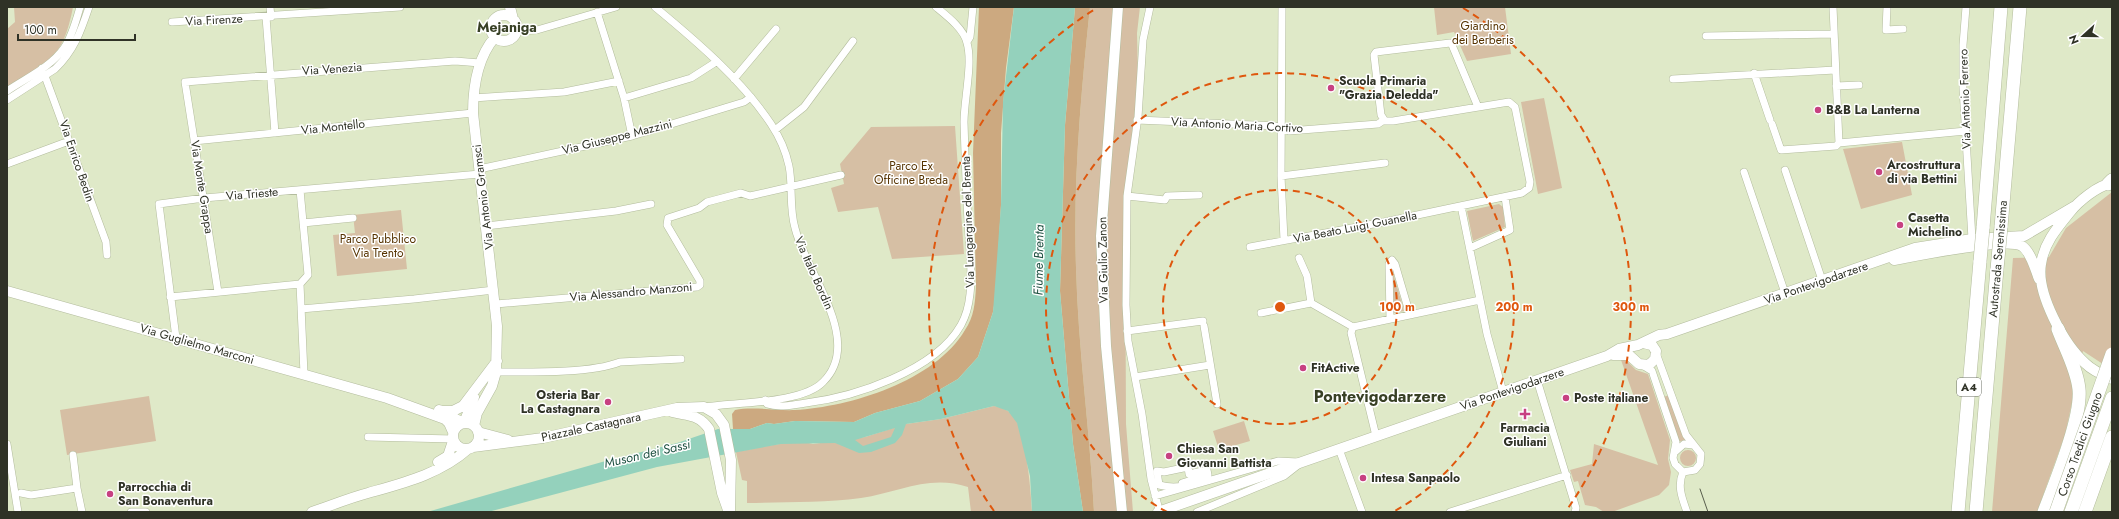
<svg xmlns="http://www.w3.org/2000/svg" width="2119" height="519" viewBox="0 0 2119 519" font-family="Jost,sans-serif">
<rect width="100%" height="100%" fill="#dfe9c8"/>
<!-- green -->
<path fill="#d6bfa4" d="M14,7H73C63,59 49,61 7,88V29L15,22Z
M1090,7H1140L1137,33L1138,78L1133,142L1125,196L1126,424L1133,512H1094C1090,430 1078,349 1076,267C1073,180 1081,93 1090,7Z
M1434,7H1505L1511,54L1467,61L1454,32L1437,35Z
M1544,98L1562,188L1538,194L1521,102Z
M955,126L964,254L892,259L878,207L838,212L831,188L844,184L840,164L871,127Z
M1902,142L1912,195L1861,209L1843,149Z
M2112,192V370L2083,351L2065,435L2037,512H1992L2013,258L2049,257L2066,228Z
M1499,204L1503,207L1505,227L1473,241L1467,211Z
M401,210L407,269L337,276L333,235L355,233L353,215Z
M1392,276H1394L1404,311L1393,313Z
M1621,360H1626L1636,370L1648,374L1670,440L1668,459L1671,472L1669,485L1659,495L1612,512H1604L1596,507L1585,505L1578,481L1574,482L1570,470L1592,464L1594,444L1658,465Z
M1670,395L1685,440L1678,442L1663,397Z
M149,396L156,441L67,455L60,410Z
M994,406C1001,407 1008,410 1013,415C1026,431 1031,490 1032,512H971L968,487C930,474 899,492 861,498C823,503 785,502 747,503V481L742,480L736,452C757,448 794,439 813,444L865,437L906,424L941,419Z
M1244,421L1250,441L1219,450L1213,431Z
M1680 458a8 8 0 1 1 16 0a8 8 0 1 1-16 0Z"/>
<!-- forest -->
<path fill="#cca980" d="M979,7H1014L1006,68L1001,133V205L996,292L993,312L978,357L958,379L920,401L875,413L854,422L795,421L774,424L767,423L750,429H733L732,414L735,410C753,406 776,411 795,410C850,407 935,381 965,330C974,317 975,303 976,287L973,153Z
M1075,7H1090C1081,93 1073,180 1076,267C1078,349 1090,430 1094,512H1083L1073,444L1060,291L1065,125Z"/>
<!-- water -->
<path fill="#94d1bc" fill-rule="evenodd" d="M1014,7H1075L1065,125L1060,291L1073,444L1083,512H1032L1030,476L1019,431L1017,423L1008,411L994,406L941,419L906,424L902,435L895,443L871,452L859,453L835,443L781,444L657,467L488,512H427L602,462L677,443L718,429H750L767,423L774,424L795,421L854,422L875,413L920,401L958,379L978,357L993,312L1001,205L1003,102ZM895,428L891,437L863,446L855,440Z"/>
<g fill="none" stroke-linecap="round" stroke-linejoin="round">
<defs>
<path id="street" d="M270,7L271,17
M655,7C695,40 742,80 771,124C779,136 786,152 789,166C793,186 789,208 795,228C805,271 865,341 823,382C802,404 734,402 704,407
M1150,7L1143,40L1138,117L1127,196L1126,305L1128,341L1142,414L1151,479L1158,506
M1282,7L1281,176L1284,240
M1833,7L1839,143L1966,131
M1887,7L1886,30L1903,29
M1966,7L1963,45V88L1972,239
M597,12L624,98L632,136
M266,17L275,133
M172,22L400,7
M517,31L537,30L616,7
M1706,36L1834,34
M967,42L970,37L973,7
M42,68L106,242L107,255
M1754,73L1770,120
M734,79L776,29
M1673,79L1835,70
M1836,86L1859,85
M7,91C26,78 51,67 64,48C72,36 76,21 80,7
M473,98L564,92L619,81
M624,98L691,78L716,62
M7,100L55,69C74,51 81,31 89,7
M1137,120L1275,126L1289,131L1378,124L1384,120
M1772,124L1781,150L1836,146L1839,143
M775,130L804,107L853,41
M194,141L473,113
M7,164L69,141
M479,169L632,136L744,102L751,97
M1785,170L1822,280
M1744,172L1785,293
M1281,176L1385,163
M300,190L308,275L300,284L304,374
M1127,196L1165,200L1167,196L1199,195
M1461,206L1487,334L1503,392
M303,223L353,218
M486,226L616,211L651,204
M1250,247L1384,222L1522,193L1529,188L1530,182L1515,107L1509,102L1393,121H1385L1381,115L1374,55L1376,52L1450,43L1452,45L1478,107
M1470,248L1510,230L1505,197
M1299,258L1307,276L1311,303
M218,292L185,82L455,61L480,63
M170,297L300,284
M496,304L697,287L700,285V281L667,225L668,218L699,208L707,202L741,193L750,196L841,175
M301,309L414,299L494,290
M1261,313L1311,303L1353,327
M1390,319L1389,264L1392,260L1395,264L1410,315
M1204,326L1217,404
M1353,327L1480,300
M1353,327L1351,333L1376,436
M1127,331L1203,321
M176,338L159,204L204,198L480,174
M1644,366L1652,371L1676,442L1673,458L1675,464L1683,472L1695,470L1700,464L1701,454L1686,435L1656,353
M492,372C527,372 589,374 620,362L681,359
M1135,377L1210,365
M1537,380L1576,508L1575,512
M765,400L767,404C779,408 793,405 806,403C854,397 935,371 961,325C966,316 969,304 970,294C973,270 969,245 968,221C966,188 965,155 964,122C964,100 973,63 967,43C964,29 947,16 936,7
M368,437L453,439
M7,444L18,512
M1339,449L1362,512
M1675,452L1684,444L1693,445
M1188,467L1189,474L1207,470L1208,475L1182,483V486C1174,488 1167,487 1159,485L1157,471L1164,472Z
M1683,472C1677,486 1682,498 1687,512
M77,488L82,512
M21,493L31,495L77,488L73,455
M1155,496L1278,461L1298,462
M131,512H146
M1197,512L1284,476L1298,465
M1450,512L1567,475"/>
<path id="secondary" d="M510,7L513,19
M1118,7L1101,236L1106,346L1122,512
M491 28a13 13 0 1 1 26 0a13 13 0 1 1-26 0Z
M2112,183C2097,186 2079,201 2070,212C2057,228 2044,243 2041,264C2036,293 2064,345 2086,364C2093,371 2103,375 2112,379
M1894,260C1916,256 2007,237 2022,246C2031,252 2035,269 2039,279
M7,291L387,398L445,419L449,423L453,432
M1613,355H1629L1639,364L1649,365L1655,359L1656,351L1652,345L1643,343
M439,410L463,423
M443,411H453L463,406L497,361
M672,412C688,416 699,414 709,429L722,493L728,510
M453 436a13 13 0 1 1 26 0a13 13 0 1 1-26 0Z
M464,423L474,397
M474,426L477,413L492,386L496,372L497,326L473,113C473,86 477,58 495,37
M478,432L508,440
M473,447L543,438L677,408L704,407L716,414L724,425L731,460L730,512
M438,462L448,456L453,441
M312,512C330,506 349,498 368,493C403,483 440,474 468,449
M1158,512L1607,356L1619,349L1638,345L1659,335L1667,334L1915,248L1972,239L2024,236L2075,206"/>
<path id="highway" d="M2108,184L2112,180
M2001,227L2020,7
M1983,228L2001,7
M1958,512L1980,261
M1976,512L1997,269
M2044,512C2055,483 2082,418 2079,389C2077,369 2065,348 2058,329
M2071,512L2112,398
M2085,512L2112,437"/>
</defs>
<!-- street casing -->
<use href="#street" stroke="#b3bc9d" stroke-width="8"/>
<!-- secondary casing -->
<use href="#secondary" stroke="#b3bc9d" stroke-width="11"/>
<!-- highway casing -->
<use href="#highway" stroke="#b3bc9d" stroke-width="14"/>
<!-- street -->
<use href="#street" stroke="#fff" stroke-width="7"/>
<!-- secondary -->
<use href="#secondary" stroke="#fff" stroke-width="10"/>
<!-- highway -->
<use href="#highway" stroke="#fff" stroke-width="13"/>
<!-- tram -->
<path stroke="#585d4c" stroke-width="1" d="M1700,489L1708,512"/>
<defs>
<g id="highway-bridge">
<path d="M1980,261L1983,228"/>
<path d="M1997,269L2001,227"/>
<path id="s1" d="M2056,512L2112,354"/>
</g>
</defs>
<!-- highway-bridge casing -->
<use href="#highway-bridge" stroke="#b3bc9d" stroke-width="14" stroke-linecap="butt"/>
<!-- highway-bridge -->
<use href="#highway-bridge" stroke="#fff" stroke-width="13"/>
</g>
<!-- distance rings -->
<g fill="none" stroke="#df570d" stroke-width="2" stroke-dasharray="7 5">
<circle cx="1280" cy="307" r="117"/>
<path d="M1167 512A234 234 0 1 1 1393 512"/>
<path d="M994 511A351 351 0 0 1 1097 8M1463 8A351 351 0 0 1 1566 511"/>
</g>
<!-- markers -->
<g fill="#c74181" stroke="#fff" stroke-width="1.5">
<circle cx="1331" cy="88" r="4"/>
<circle cx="1818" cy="110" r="4"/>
<circle cx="1879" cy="172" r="4"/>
<circle cx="1900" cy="225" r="4"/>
<circle cx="1303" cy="368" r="4"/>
<circle cx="1566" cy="398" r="4"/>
<circle cx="608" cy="402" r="4"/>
<path d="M1523 408h4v4h4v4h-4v4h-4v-4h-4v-4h4z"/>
<circle cx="1169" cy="456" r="4"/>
<circle cx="1363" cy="478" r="4"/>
<circle cx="110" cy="494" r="4"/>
</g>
<g text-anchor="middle" stroke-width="3" stroke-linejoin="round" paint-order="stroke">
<!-- shield labels -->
<rect fill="#fff" stroke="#6d7067" stroke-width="1" x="1957" y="378" width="24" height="18" rx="3"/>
<g font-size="11" font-weight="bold" fill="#2f3226">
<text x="1969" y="391">A4</text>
</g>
<!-- street labels -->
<g font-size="12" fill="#2f3226" stroke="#fff">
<text transform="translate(214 20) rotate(-3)" y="4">Via Firenze</text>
<text transform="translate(332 69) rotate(-4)" y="4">Via Venezia</text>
<text transform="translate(1965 99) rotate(-92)" y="4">Via Antonio Ferrero</text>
<text transform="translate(1237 125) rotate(3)" y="4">Via Antonio Maria Cortivo</text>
<text transform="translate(333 127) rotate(-6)" y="4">Via Montello</text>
<text transform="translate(617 137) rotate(-14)" y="4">Via Giuseppe Mazzini</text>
<text transform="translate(77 161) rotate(71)" y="4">Via Enrico Bedin</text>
<text transform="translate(202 187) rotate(81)" y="4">Via Monte Grappa</text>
<text transform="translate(252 194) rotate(-5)" y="4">Via Trieste</text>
<text transform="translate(483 197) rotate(-97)" y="4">Via Antonio Gramsci</text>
<text transform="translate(968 222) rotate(-92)" y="4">Via Lungargine del Brenta</text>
<text transform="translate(1355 227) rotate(-11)" y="4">Via Beato Luigi Guanella</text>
<text transform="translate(1998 259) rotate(-85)" y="4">Autostrada Serenissima</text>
<text transform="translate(1103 260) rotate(-91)" y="4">Via Giulio Zanon</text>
<text transform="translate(814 273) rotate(66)" y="4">Via Italo Bordin</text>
<text transform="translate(1816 283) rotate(-19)" y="4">Via Pontevigodarzere</text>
<text transform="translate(631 292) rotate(-5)" y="4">Via Alessandro Manzoni</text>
<text transform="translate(197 344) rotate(16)" y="4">Via Guglielmo Marconi</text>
<text transform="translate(1512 389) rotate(-19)" y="4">Via Pontevigodarzere</text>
<text transform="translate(591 427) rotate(-12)" y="4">Piazzale Castagnara</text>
<text dy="4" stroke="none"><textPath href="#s1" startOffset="72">Corso Tredici Giugno</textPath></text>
</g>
<!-- park labels -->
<g font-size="12" fill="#563300" stroke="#fff">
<text x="1483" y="30">Giardino<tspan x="1483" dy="14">dei Berberis</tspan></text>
<text x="911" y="170">Parco Ex<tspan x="911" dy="14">Officine Breda</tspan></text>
<text x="378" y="243">Parco Pubblico<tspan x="378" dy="14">Via Trento</tspan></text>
</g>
<!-- poi labels -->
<g font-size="12" font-weight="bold" fill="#2f3226" stroke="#fff" text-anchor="start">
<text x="1339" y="85">Scuola Primaria<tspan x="1339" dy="14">"Grazia Deledda"</tspan></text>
<text x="1826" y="114">B&amp;B La Lanterna</text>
<text x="1887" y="169">Arcostruttura<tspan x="1887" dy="14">di via Bettini</tspan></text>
<text x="1908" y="222">Casetta<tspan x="1908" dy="14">Michelino</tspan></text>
<text x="1311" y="372">FitActive</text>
<text x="600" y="399" text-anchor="end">Osteria Bar<tspan x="600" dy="14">La Castagnara</tspan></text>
<text x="1574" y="402">Poste italiane</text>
<text x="1525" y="432" text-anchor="middle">Farmacia<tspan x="1525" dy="14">Giuliani</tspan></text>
<text x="1177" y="453">Chiesa San<tspan x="1177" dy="14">Giovanni Battista</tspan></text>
<text x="1371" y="482">Intesa Sanpaolo</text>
<text x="118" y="491">Parrocchia di<tspan x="118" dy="14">San Bonaventura</tspan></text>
</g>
<!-- water labels -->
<g font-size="13" font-style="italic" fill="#1e5041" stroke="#fff">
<text transform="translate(1038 260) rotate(-89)" y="5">Fiume Brenta</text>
<text transform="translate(647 453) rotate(-13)" y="5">Muson dei Sassi</text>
</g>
<!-- quarter labels -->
<g font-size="14" font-weight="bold" fill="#384025" stroke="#fff">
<text x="507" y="32">Mejaniga</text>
</g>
<!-- district labels -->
<g font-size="16" font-weight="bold" fill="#384025" stroke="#fff">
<text x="1380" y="402">Pontevigodarzere</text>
</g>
</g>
<circle cx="1280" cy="307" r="6" fill="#df570d" stroke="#fff" stroke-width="2"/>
<g font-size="12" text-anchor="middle" font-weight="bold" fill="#df570d" stroke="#fff" stroke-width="3" stroke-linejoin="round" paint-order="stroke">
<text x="1397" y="311">100 m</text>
<text x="1514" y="311">200 m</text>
<text x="1631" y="311">300 m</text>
</g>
<!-- border -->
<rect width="2119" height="519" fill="none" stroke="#2f3226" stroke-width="16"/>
<!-- north arrow -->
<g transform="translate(2083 36) rotate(249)" stroke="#ffffff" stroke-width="3" paint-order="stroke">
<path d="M0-3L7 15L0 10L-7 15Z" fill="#2f3226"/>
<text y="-6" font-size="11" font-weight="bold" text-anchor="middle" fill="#2f3226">N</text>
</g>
<!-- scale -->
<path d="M18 34v6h117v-6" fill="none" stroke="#2f3226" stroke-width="2"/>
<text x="24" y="34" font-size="12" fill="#2f3226" stroke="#ffffff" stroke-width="3" paint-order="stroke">100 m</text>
</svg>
